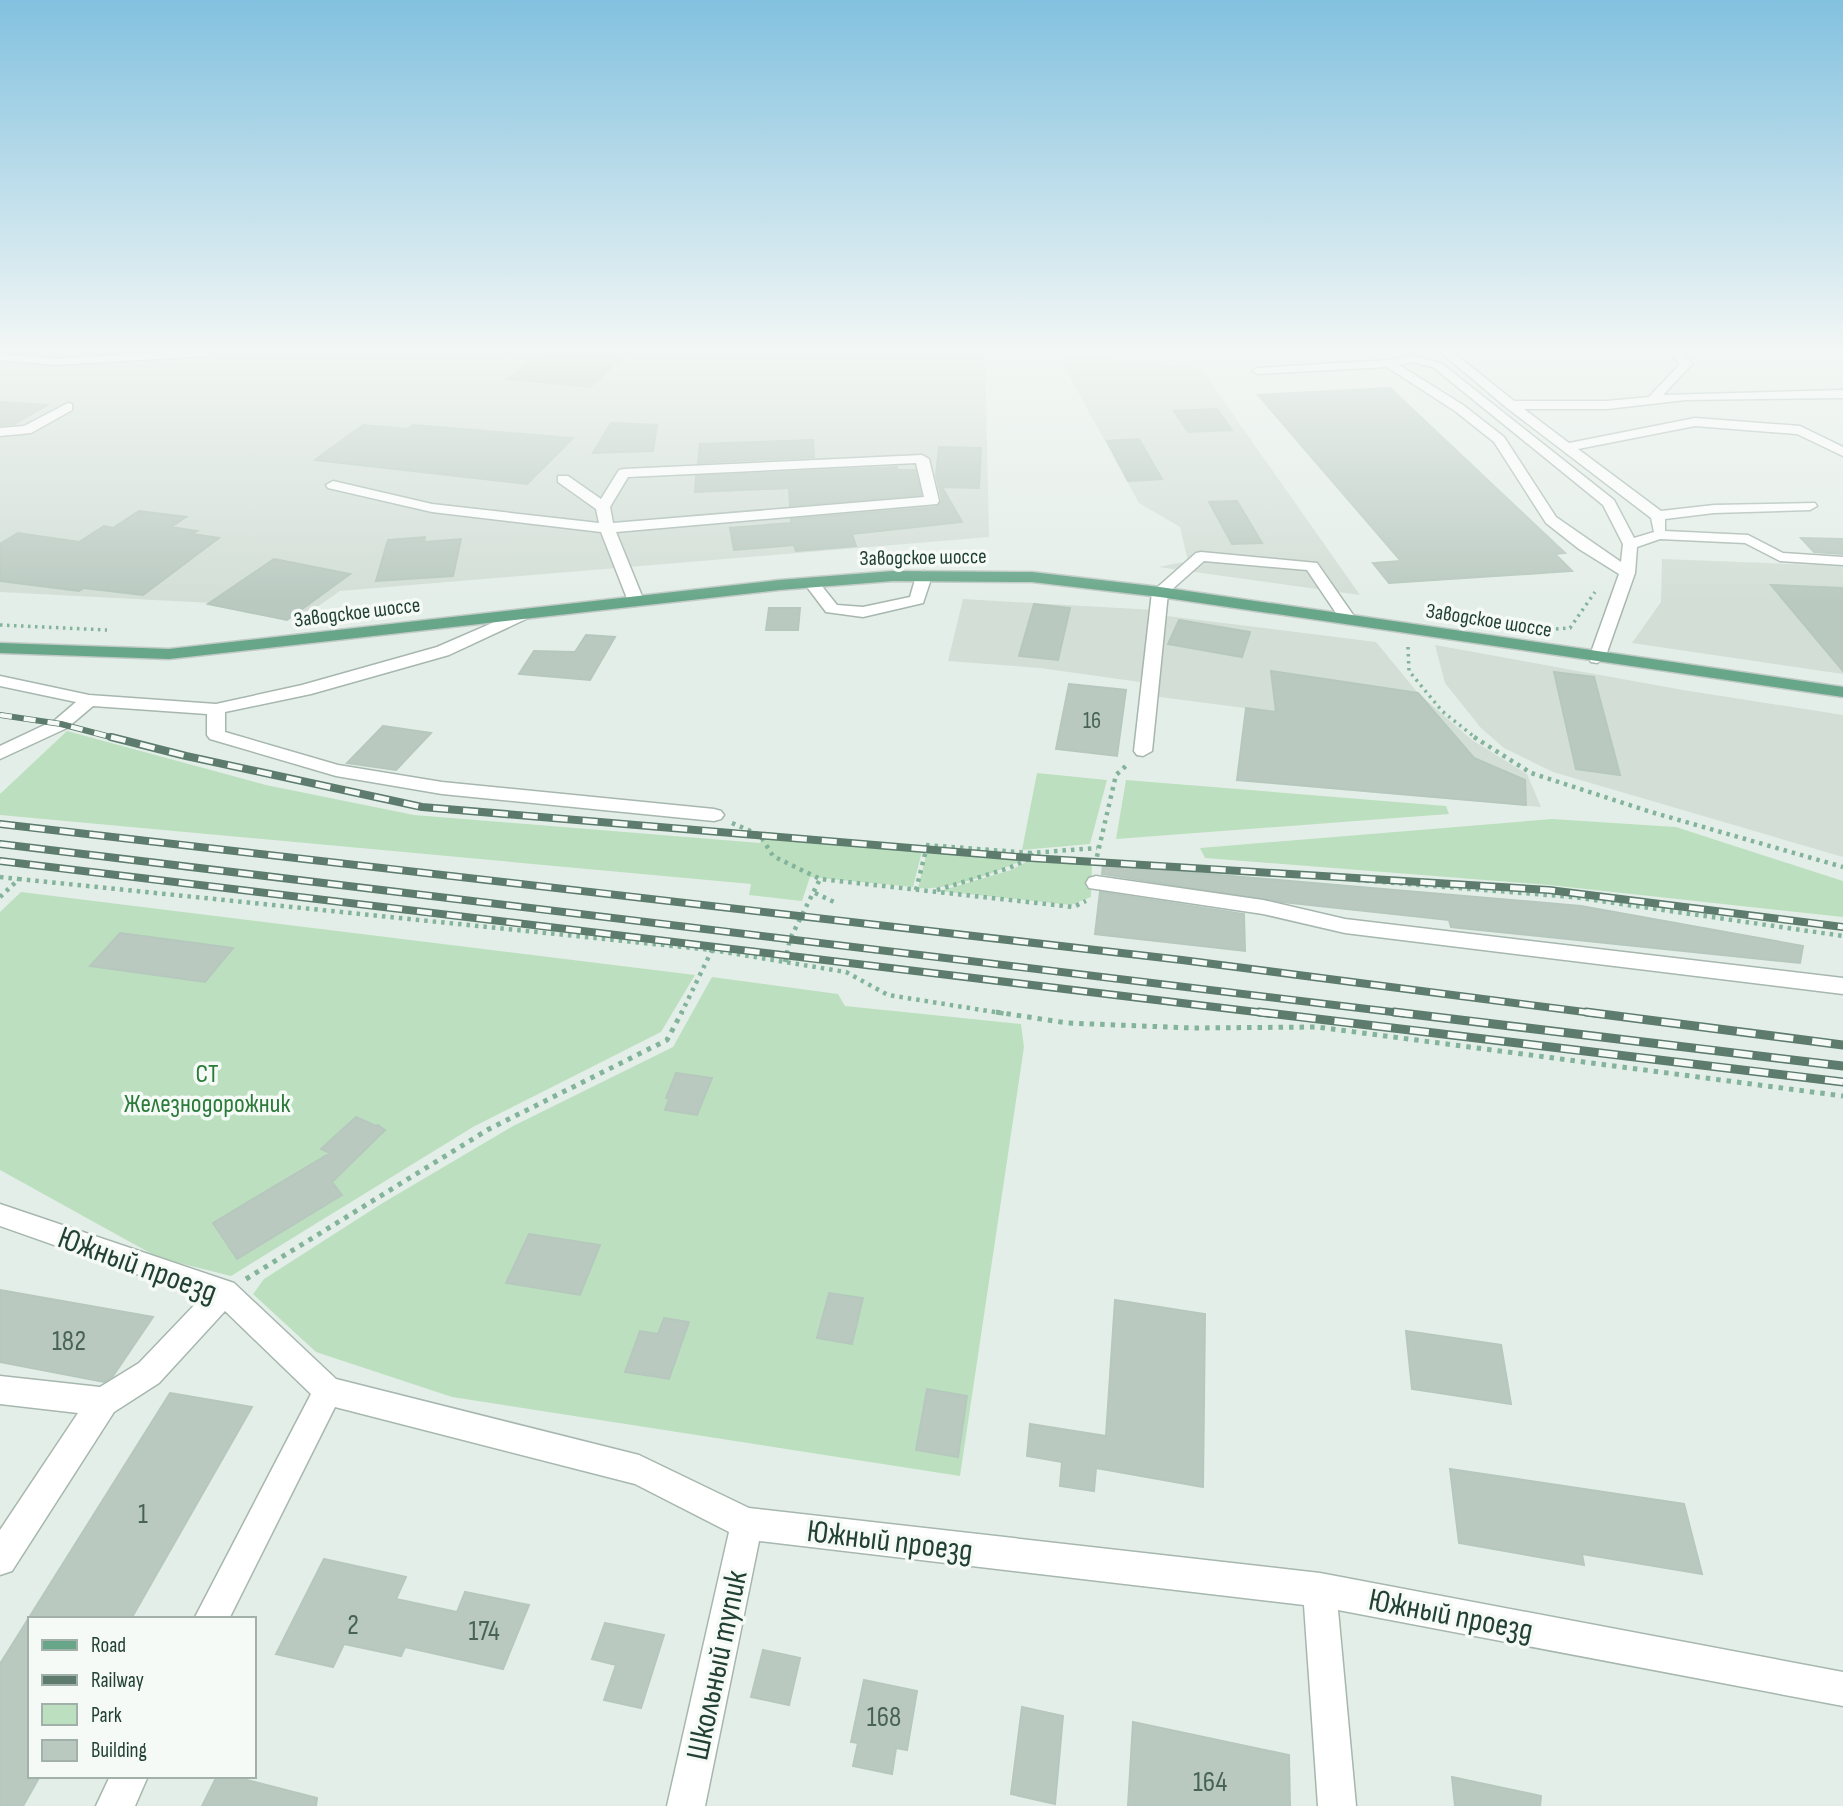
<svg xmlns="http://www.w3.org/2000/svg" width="1843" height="1806" viewBox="0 0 1843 1806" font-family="'Sofia Sans Condensed',sans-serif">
<rect width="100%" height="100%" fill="#e4eee8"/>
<!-- built -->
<path fill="#d2ded6" d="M0,350H985L989,537L340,591L307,614L251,605L0,592Z
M1056,352L1201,369L1360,595L1159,567L1188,561L1180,527L1139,503Z
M1662,559L1843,566V674L1632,643L1661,602Z
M963,599L1154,610L1140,682L1040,668L948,661Z
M1167,616L1376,642L1418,693L1472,740L1527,774L1541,807L1272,784L1276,712L1152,696Z
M1435,645L1683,690L1843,715V857L1553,772L1504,748L1481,728L1445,683Z"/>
<!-- green -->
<path fill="#bce0bf" d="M67,731L266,785L414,815L760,843L762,838L922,851L913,887L810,877L802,901L749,895L751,884L0,815V794Z
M1037,773L1107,780L1090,844L1022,850Z
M1126,780L1446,806L1449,814L1116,839Z
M1552,819L1676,827L1843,881V917L1549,885L1205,858L1200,848Z
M927,852L1025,859C997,872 948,891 918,888Z
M1030,860L1092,863L1091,897L1071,905L940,891L1011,870Z
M21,892L695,975L661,1032L473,1127L231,1276L159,1258L0,1170V912Z
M712,977L838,994L845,1006L1021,1024L1024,1047L960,1476L452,1397L316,1352L253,1294L264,1279L381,1204L513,1126L673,1047Z"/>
<!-- building -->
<path fill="#b9c9c0" stroke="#b6c8bd" stroke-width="2" d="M544,350H630L590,387L508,379Z
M1390,388L1565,553L1555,554L1572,571L1389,583L1373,563L1401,561L1258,395Z
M0,402L47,405L14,424L0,425Z
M1217,409L1232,430L1188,432L1174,411Z
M611,423L657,425L653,451L593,453Z
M363,425L408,429L413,425L573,438L527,484L315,460Z
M1139,439L1162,479L1128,481L1107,441Z
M813,440L814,457L698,463L700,444Z
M939,447L981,448L979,488L942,487L962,522L852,534L856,546L796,551L794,545L734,550L730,528L791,523V519L937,507L942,500L936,475Z
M897,467L898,470H915L921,495L790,506L789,488L695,492L696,476Z
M1237,501L1262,543L1232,544L1209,502Z
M139,511L186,517L171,527L197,531L192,534L219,538L143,595L84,588L79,591L0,581V544L18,533L79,542L104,526L113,528Z
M425,537L424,542L461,539L453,576L376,581L388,540Z
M1801,538L1843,539V554L1814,552Z
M274,559L350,574L287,620L208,604Z
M1771,585L1843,588V671Z
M1034,604L1070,608L1058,660L1019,656Z
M769,608H800L798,630H766Z
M1179,620L1250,632L1242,657L1168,644Z
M586,635L615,637L590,680L519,674L534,651L575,652Z
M1271,671L1418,693L1474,758L1525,780L1526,805L1237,780L1246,708L1276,712Z
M1554,672L1594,677L1620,775L1576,769Z
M1069,684L1126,690L1117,756L1056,749Z
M383,726L431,733L396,770L347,763Z
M1103,865L1581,906L1803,946L1800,963L1451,927L1449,920L1282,902L1102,874Z
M1100,892L1244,914L1245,951L1095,934Z
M120,933L233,948L205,982L90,966Z
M676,1073L712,1078L697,1115L665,1110L669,1099L666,1098Z
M356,1117L376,1126L378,1125L385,1130L332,1182L342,1195L237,1259L213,1223L330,1153L321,1149Z
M529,1234L600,1245L580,1295L506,1283Z
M0,1290L153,1317L113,1376L104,1382L0,1362Z
M829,1293L863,1298L852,1344L817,1338Z
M1115,1300L1205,1314L1203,1487L1096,1468L1094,1491L1060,1486L1062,1462L1027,1456L1030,1424L1106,1436Z
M664,1318L689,1322L669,1379L625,1372L640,1331L658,1334Z
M1406,1331L1501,1345L1511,1404L1412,1389Z
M927,1389L967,1396L958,1457L916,1450Z
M170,1393L252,1407L131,1619H30V1776H40L23,1806H0V1664Z
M1450,1469L1684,1504L1702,1574L1582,1554L1584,1565L1459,1543Z
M324,1559L406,1577L396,1599L457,1612L465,1592L529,1605L503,1669L405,1647L401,1656L344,1644L333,1667L276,1654Z
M605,1623L664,1635L641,1708L604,1700L616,1665L592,1659Z
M763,1650L800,1658L789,1705L751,1697Z
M864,1680L917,1691L907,1750L896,1748L892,1774L853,1766L858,1743L851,1742Z
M1022,1707L1063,1716L1055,1804L1011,1794Z
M1133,1722L1289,1755L1290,1806H1128Z
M217,1776H231L317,1798L316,1806H202Z
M1452,1777L1541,1796L1540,1806H1455Z"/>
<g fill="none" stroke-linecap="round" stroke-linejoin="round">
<defs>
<path id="minor" d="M193,350H215L205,356L56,365L0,360V354L56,359Z
M1438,350H1450L1514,401H1607L1649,397L1680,364L1668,350H1680L1692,364L1663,395L1843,390V398L1686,400L1607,409H1524L1569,443L1695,418L1800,426L1843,447V456L1797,434L1695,426L1578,449L1661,511L1714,505L1815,503L1817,506L1810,510L1714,513L1665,519V531L1748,535L1783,553L1843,557V565L1780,561L1745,543L1660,539L1637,547L1635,573L1605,658L1597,663L1591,662L1589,658L1619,574L1579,549L1546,523L1494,442L1455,411L1387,367L1258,374L1252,371L1258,368L1389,360L1412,356L1441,363L1614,500L1634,538L1654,532L1651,518L1507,408ZM1412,362L1433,367L1603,505L1623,544L1621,562L1556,517L1504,437L1463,405L1399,365Z
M68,403L72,404V410L31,433L0,436V428L24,426Z
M922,455L929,459L939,501L937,504L616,532L644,601L636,606L628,601L601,532L432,512L328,488L326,485L333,481L432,504L599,523L596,509L558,482V476H568L601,499L619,470L624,469ZM916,463L924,497L613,523L610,507L628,477Z
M1201,552L1317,563L1356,619L1348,624L1342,622L1307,570L1204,561L1168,593L1152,751L1143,756L1137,755L1134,751L1152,592L1196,553Z
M924,571L932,576L923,603L863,617L826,612L804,583L812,578L817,580L837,605L863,607L910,597L916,576Z
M520,611L528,616L526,619L449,655L311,694L225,712V732L338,765L442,782L714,809L721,811L724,815L721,819L714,821L442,794L336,776L210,739L207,735V714L93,706L67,728L0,759V746L55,720L76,702L0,686V676L89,695L216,704L302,685L437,647Z
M1096,876L1263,900L1345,919L1843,978V994L1345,933L1263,914L1089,888L1086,883L1089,878Z
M0,1204L234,1283L336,1379L639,1455L749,1508L1320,1573L1843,1672V1706L1338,1610L1356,1806H1318L1304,1605L759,1541L705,1806H667L729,1532L635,1484L335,1407L229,1619H194L311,1394L225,1311L159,1383L114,1412L12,1571L0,1575V1530L78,1413L0,1404V1376L100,1387L139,1363L202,1297L0,1226Z
M110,1776H148L135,1806H96Z"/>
<path id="major" d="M893,571L1032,572L1160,587L1843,687V697L1160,597L1032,582L893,581L779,590L169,659L0,653V643L169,649L779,580Z"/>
</defs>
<!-- minor casing -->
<use href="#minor" stroke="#a6b7ae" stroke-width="3"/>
<!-- major casing -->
<use href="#major" stroke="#c1cac6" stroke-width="3"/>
<!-- path-far2 -->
<path stroke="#83b39b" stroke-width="3.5" stroke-dasharray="2.5 4.5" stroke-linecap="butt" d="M0,625L107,630
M1556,629L1570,628L1595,592
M1408,647L1409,671L1442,711L1477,739"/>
<!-- path-far1 -->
<path stroke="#83b39b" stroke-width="4.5" stroke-dasharray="3.5 5" stroke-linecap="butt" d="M1474,737L1531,773L1651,812L1843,867
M732,823L760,835L773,856L820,879
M926,845L1031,853
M1095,865L1116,775L1129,763
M0,877L19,879
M1357,880L1573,897L1843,936
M916,890L928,842
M937,890L1009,868L1031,858V853L1097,848
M815,893L834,902
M0,897L19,879L712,950L846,972L888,995L1007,1014
M785,962L790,939L820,879L1073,907L1086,901
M681,1014L712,950"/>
<!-- path -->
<path stroke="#83b39b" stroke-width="5" stroke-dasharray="4.5 6" stroke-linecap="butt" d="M996,1012L1067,1023L1192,1028L1317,1027L1843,1096
M246,1279L489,1129L667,1040L682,1012"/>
<!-- minor -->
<use href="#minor" fill="#fff" fill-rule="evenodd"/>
<!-- major -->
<use href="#major" fill="#67a689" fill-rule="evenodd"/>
<defs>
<path id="rail-far2" d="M0,715L61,724L118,739"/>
<path id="rail-far1" d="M111,737L186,756L422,807L1031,858L1549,890L1843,927
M0,824L1182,960L1600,1014
M0,844L1409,1014
M0,861L1273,1014"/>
<path id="rail" d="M1259,1012L1843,1082
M1394,1012L1843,1066
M1586,1012L1843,1045"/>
</defs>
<!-- rail-far2 casing -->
<use href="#rail-far2" stroke="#5d7c6e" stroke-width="6"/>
<!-- rail-far1 casing -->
<use href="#rail-far1" stroke="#5d7c6e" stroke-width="8"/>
<!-- rail casing -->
<use href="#rail" stroke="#5d7c6e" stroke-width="9"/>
<!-- rail-far2 -->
<use href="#rail-far2" stroke="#f5faf7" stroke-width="4.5" stroke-dasharray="12" stroke-linecap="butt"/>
<!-- rail-far1 -->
<use href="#rail-far1" stroke="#f5faf7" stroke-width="5" stroke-dasharray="15" stroke-linecap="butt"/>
<!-- rail -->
<use href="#rail" stroke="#f5faf7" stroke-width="6" stroke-dasharray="19" stroke-linecap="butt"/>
</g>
<!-- sky -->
<linearGradient id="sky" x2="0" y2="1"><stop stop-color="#82c1df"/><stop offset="0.58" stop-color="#f3f7f5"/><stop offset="1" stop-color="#f3f7f5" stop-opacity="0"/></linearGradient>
<rect width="1843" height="603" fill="url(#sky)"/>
<g text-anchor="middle" stroke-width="7" stroke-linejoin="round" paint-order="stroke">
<!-- far-street labels -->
<g font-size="21" fill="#224133" stroke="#f5faf7">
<text transform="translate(923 557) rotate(-1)" y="7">Заводское шоссе</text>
<text transform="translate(357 612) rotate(-7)" y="7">Заводское шоссе</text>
<text transform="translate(1489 620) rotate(9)" y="7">Заводское шоссе</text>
</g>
<!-- number labels -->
<g font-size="23" fill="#486356">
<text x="1092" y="728">16</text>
</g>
<!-- park labels -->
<g font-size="26" fill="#2a7a39" stroke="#f5faf7">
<text x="207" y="1082">СТ<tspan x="207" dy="30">Железнодорожник</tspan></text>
</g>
<!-- near-number labels -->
<g font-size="28" fill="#486356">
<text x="69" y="1350">182</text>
<text x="143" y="1523">1</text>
<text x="353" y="1634">2</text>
<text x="484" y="1640">174</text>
<text x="884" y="1726">168</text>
<text x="1210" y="1791">164</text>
</g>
<!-- near-street labels -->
<g font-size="32" fill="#224133" stroke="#f5faf7">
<text transform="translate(138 1264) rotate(20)" y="11">Южный проезд</text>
<text transform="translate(890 1540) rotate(7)" y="11">Южный проезд</text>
<text transform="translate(1451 1614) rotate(11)" y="11">Южный проезд</text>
<text transform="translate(716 1665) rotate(-78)" y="11">Школьный тупик</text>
</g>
</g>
<!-- legend -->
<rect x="28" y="1617" width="228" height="161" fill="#f5faf7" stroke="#a1b0a9" stroke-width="2"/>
<rect x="42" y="1640" width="35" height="10" fill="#67a689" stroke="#a1b0a9" stroke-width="2"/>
<text x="91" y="1652" font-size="21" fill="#224133">Road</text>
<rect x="42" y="1675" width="35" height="10" fill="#5d7c6e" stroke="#a1b0a9" stroke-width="2"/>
<text x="91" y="1687" font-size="21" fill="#224133">Railway</text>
<rect x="42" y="1704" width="35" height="21" fill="#bce0bf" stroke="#a1b0a9" stroke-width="2"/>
<text x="91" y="1722" font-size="21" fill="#224133">Park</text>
<rect x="42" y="1740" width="35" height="21" fill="#b9c9c0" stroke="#a1b0a9" stroke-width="2"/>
<text x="91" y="1757" font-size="21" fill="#224133">Building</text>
</svg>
